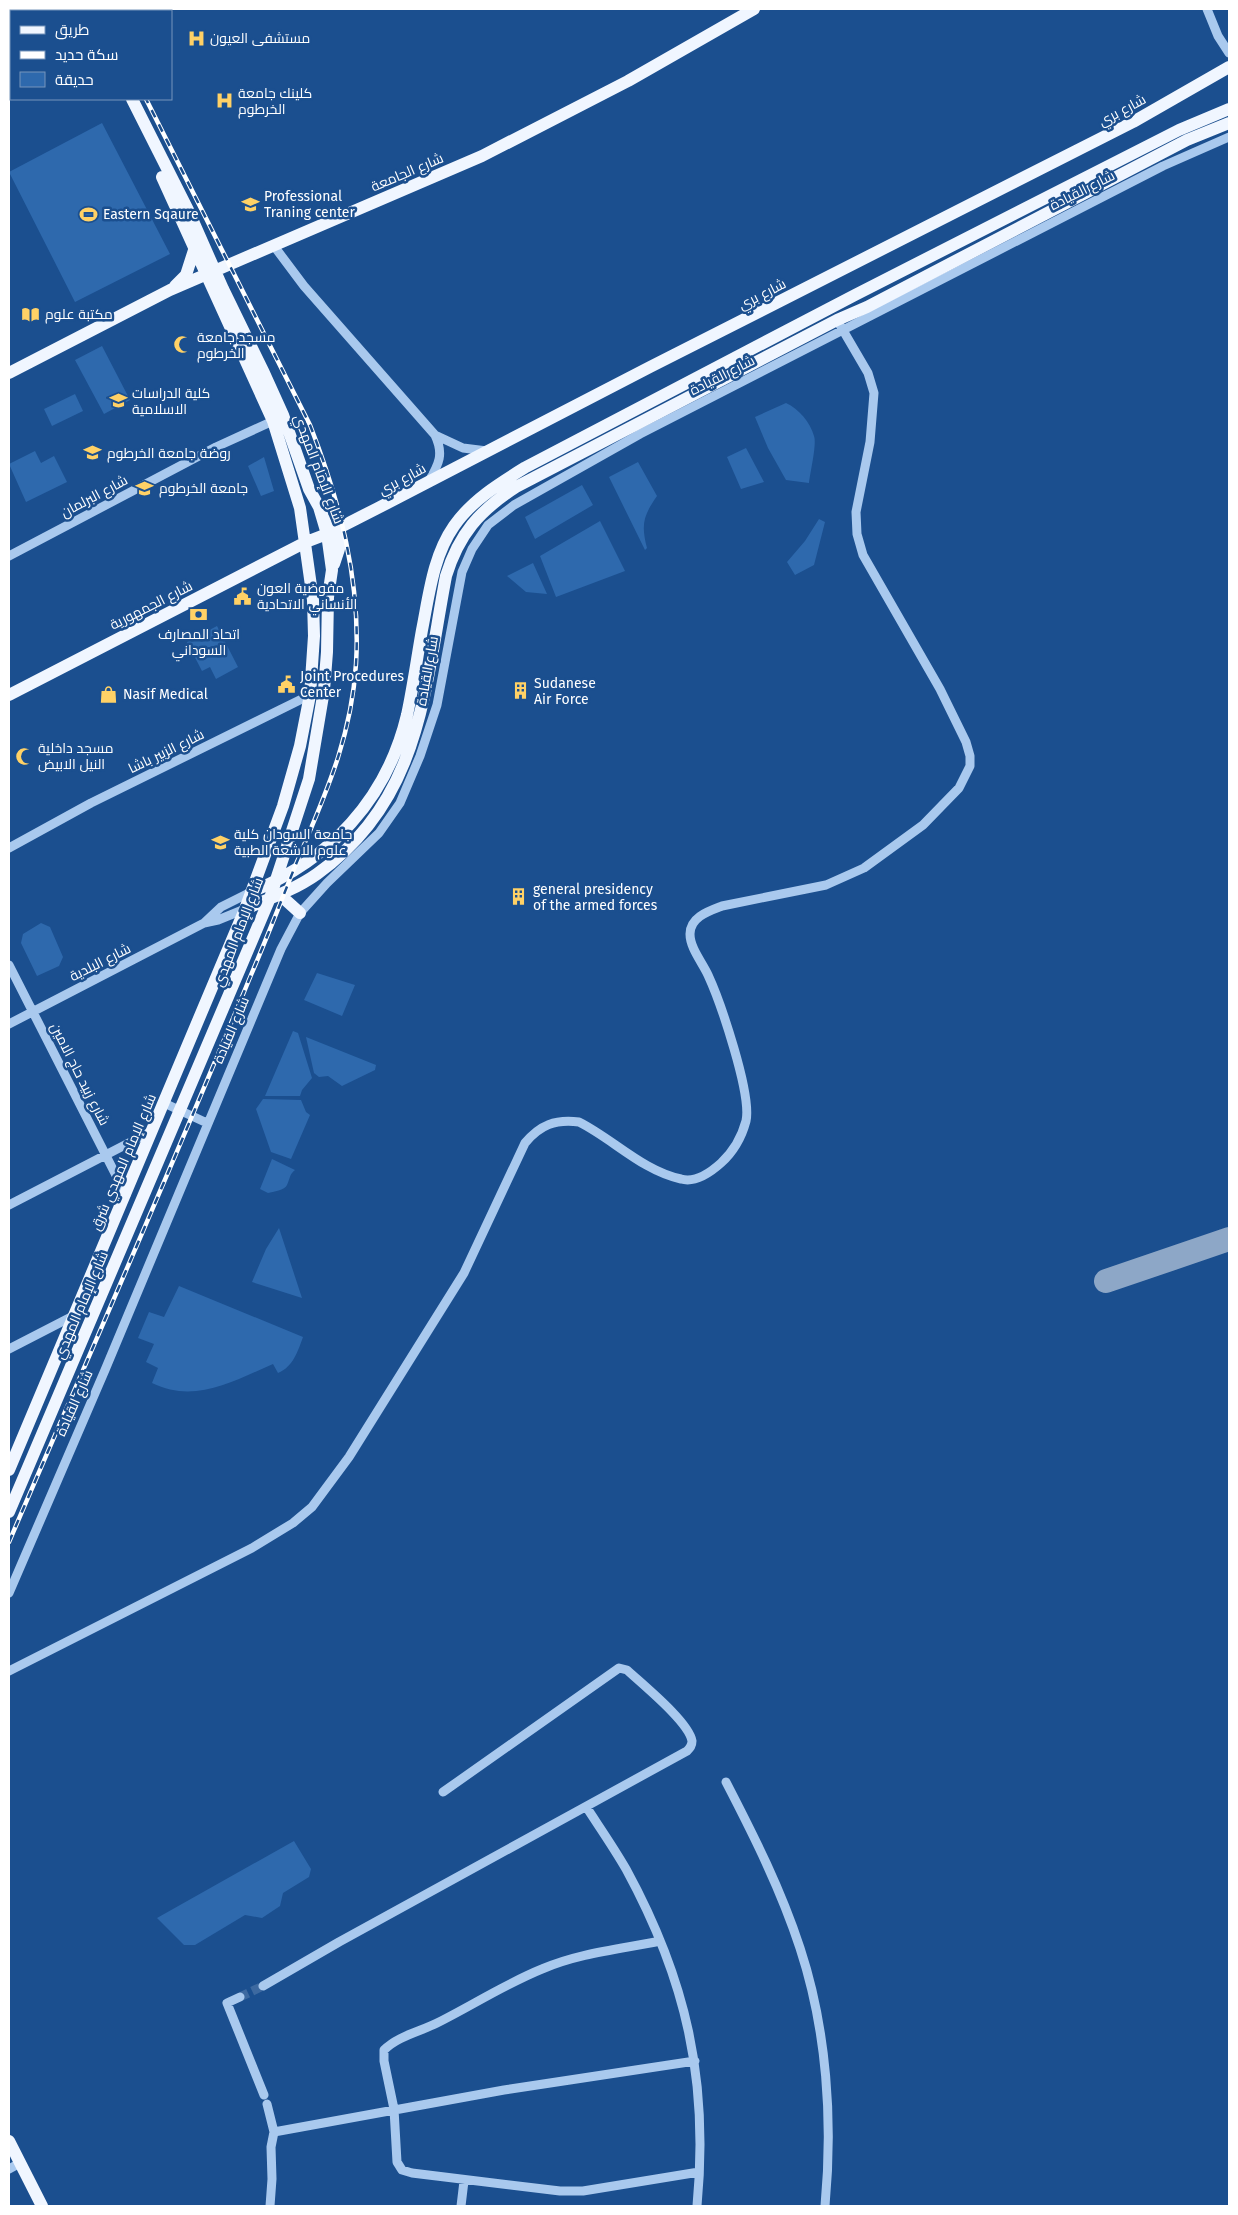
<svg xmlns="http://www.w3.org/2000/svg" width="1238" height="2215" viewBox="0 0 1238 2215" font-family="'Fira Sans',Cairo,sans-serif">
<rect width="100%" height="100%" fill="#1b4f8f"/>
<!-- green -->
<path fill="#2e69ad" d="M102,123L170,254L75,302L9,172Z
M102,346L130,400L104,414L75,360Z
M75,394L83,411L52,426L44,409Z
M786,403C799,409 810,422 814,436C817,444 810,473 809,483L786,480L768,448L755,417Z
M746,448L764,482L741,489L727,457Z
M35,451L41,463L54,456L67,482L26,502L9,464Z
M264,457L274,491L261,496L248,466Z
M638,462L657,496C643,516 641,525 647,548L645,550L609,477Z
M582,485L593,505L535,539L525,517Z
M819,519L825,522L814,565L795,575L787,562L805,541Z
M600,521L625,571L556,597L540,556Z
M533,563L547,594L526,592L507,576Z
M217,626L238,667L216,679L210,667L202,671L187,642Z
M41,923L50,927L63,957L59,966L37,976L21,943L23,934Z
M317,973L355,985L342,1016L304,1000Z
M293,1031L298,1033L312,1078L302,1090L300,1096H265Z
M306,1037L376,1065L375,1070L342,1086L328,1076L319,1077L314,1073Z
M263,1099L301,1100L306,1112L310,1115L291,1159L271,1152L256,1109Z
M272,1159L295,1170C289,1175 290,1179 287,1185C285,1190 273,1192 268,1193L260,1189Z
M279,1228L302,1298L252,1282L266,1249Z
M179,1286L303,1337C298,1351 293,1367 278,1373L273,1364C233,1381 195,1404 152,1383L158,1368L146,1362L154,1344L138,1338L149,1312L164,1317Z
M294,1841L311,1869L309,1877L283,1893L280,1906L262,1918L245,1915L195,1945H184L157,1918Z"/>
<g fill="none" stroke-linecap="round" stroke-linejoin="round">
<!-- taxiway -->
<path stroke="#8da7c7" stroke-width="24" d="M1106,1281L1229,1239"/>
<!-- minor-tunnel -->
<path stroke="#3d69a0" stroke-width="9" stroke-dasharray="9 4.5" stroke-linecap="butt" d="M240,1997L263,1986"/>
<!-- minor -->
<path stroke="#a9c9ee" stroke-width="9" d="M1207,9L1218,36L1229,53
M274,246L304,286L435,435C444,454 439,464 429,481
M435,435L463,448L487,451
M9,556L216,447L273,421
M9,848L91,803L310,695
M204,923L218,920L245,909
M9,965L126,1195
M9,1024L204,923L221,907L251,892
M164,1103L207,1123
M9,1205L152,1131
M9,1349L75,1315
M9,1593L105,1370L281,949L300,913L327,883L379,833L400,803L420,756L437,705L462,572L472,549L488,525L514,505L640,434L1163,166L1229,137
M9,1671L252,1548L293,1523L312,1507L349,1457L464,1273L525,1143C540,1125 555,1119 579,1122C613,1139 643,1171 681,1179C695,1183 711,1172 721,1163C733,1152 742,1136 746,1121C752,1094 720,1001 708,975C702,962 690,948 690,934C690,917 709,911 722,906L826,885L864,868L923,825L959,788L970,766V756L966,742L940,689L863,555L857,534L856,512L870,442L874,393L868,373L837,320
M726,1782C754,1836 781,1890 800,1948C827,2030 833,2121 825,2206
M587,1808C600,1828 614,1848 626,1869C686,1979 709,2080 697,2206
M660,1941C621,1949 579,1953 542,1969C505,1984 473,2005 437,2023C419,2032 398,2036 384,2050V2061L394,2109L397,2162L402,2170L412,2173L560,2191H583L699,2172
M263,1986L339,1942L687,1751C690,1748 692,1746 692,1741C689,1722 642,1684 627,1670L619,1668L443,1792
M240,1997L227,2003L264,2095
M267,2104L274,2132L271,2147L272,2179L270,2206
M274,2132L504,2090L695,2061
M9,2169L20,2163
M461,2206L464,2181"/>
<!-- major -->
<path stroke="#f0f6ff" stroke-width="12" d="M26,9L27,11
M81,9L82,11
M175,286L186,275L195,247
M9,373L170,290L482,156L628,81L754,9
M319,507L340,527L339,549L334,564
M9,695L306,542L327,534L376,509L650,367L1133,122L1229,67
M251,892C330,860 387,799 407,715C413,687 417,658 422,630C429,595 433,556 454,526C472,500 500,483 526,467L855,295L1179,130L1229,109
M279,894L300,913
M245,909C269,899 296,889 317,874C421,800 424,691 446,576C459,534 479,511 516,487L837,320L867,307L1187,140L1229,123
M9,1470L245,909L283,806L300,746L310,695L314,636L313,600L300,508L273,421L162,177
M9,1512L270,898L309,779L324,690L327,652L328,597L332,570L327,534L319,507L309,489L283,415L264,373L223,289L189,212L132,99
M9,2141L42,2206"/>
<defs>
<path id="rail" d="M100,9L101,11
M9,1542C90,1353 173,1165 251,975C266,940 280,904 294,869C323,799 351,742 356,664C361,581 340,502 310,425L146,99"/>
</defs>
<!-- rail casing -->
<use href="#rail" stroke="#fff" stroke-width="4.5"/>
<!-- rail -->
<use href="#rail" stroke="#1b4f8f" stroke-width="2.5" stroke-dasharray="8" stroke-linecap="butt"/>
</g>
<!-- icons -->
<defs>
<symbol id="hospital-bare" viewBox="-9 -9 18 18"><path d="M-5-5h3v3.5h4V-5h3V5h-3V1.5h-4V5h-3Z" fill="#ffd166" stroke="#1b4f8f" stroke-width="2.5" paint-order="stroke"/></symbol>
<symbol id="university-bare" viewBox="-9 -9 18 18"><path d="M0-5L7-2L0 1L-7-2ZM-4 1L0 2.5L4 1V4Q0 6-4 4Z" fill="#ffd166" stroke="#1b4f8f" stroke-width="2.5" paint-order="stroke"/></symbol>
<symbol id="stadium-bare" viewBox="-9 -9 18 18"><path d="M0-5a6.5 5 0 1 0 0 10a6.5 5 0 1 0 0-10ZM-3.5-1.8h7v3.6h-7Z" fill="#ffd166" stroke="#1b4f8f" stroke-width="2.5" paint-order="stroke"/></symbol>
<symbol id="library-bare" viewBox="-9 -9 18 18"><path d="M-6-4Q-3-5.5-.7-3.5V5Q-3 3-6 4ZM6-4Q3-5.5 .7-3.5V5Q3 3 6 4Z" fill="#ffd166" stroke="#1b4f8f" stroke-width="2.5" paint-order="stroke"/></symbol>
<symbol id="mosque-bare" viewBox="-9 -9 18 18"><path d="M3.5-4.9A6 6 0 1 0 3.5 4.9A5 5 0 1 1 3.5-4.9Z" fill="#ffd166" stroke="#1b4f8f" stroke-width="2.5" paint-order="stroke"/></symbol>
<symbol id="school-bare" viewBox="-9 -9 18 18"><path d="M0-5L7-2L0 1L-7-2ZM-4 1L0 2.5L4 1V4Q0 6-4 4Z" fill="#ffd166" stroke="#1b4f8f" stroke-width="2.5" paint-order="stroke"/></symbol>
<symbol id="civic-bare" viewBox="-9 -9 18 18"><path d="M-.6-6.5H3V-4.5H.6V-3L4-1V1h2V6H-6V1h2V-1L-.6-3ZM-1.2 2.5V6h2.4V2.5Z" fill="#ffd166" stroke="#1b4f8f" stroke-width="2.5" paint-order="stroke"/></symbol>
<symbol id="bank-bare" viewBox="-9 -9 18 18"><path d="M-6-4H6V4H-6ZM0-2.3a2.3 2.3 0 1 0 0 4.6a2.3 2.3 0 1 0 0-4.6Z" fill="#ffd166" stroke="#1b4f8f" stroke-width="2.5" paint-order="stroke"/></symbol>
<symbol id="building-bare" viewBox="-9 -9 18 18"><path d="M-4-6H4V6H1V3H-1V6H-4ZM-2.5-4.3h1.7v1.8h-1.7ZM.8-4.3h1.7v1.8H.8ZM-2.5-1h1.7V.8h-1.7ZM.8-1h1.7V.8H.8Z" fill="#ffd166" stroke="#1b4f8f" stroke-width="2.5" paint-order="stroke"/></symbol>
<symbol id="shop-bare" viewBox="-9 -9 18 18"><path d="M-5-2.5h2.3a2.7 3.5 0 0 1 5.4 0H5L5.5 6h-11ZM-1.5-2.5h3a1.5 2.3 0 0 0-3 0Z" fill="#ffd166" stroke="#1b4f8f" stroke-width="2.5" paint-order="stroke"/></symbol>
</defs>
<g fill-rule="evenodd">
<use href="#hospital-bare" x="184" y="26" width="25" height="25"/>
<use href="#hospital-bare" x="212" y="88" width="25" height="25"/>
<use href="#university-bare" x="238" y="192" width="25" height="25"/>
<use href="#stadium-bare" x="76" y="202" width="25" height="25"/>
<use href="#library-bare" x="18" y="302" width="25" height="25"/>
<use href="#mosque-bare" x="170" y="332" width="25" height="25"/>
<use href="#university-bare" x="106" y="388" width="25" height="25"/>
<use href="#school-bare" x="80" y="440" width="25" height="25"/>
<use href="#university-bare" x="132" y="476" width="25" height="25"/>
<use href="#civic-bare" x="230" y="584" width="25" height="25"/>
<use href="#bank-bare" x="186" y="602" width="25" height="25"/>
<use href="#civic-bare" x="274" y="672" width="25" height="25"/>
<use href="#building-bare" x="508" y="678" width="25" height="25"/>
<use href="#shop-bare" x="96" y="682" width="25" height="25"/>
<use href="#mosque-bare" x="12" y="744" width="25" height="25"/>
<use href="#university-bare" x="208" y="830" width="25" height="25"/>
<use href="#building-bare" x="506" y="884" width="25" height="25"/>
</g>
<g text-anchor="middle" stroke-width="5" stroke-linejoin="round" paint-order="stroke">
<!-- poi labels -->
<g font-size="14" fill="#fff" stroke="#1b4f8f" text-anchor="start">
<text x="210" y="43">مستشفى العيون</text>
<text x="238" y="98">كلينك جامعة<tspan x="238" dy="16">الخرطوم</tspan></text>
<text x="264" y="201">Professional<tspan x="264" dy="16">Traning center</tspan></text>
<text x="103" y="219">Eastern Sqaure</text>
<text x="45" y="319">مكتبة علوم</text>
<text x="197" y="342">مسجد جامعة<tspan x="197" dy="16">الخرطوم</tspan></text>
<text x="132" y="398">كلية الدراسات<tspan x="132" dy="16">الاسلامية</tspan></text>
<text x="107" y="458">روضة جامعة الخرطوم</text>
<text x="159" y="493">جامعة الخرطوم</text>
<text x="257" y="593">مفوضية العون<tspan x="257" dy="16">الأنساني الاتحادية</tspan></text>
<text x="199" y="639" text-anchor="middle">اتحاد المصارف<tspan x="199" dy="16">السوداني</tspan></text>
<text x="300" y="681">Joint Procedures<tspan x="300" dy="16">Center</tspan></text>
<text x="534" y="688">Sudanese<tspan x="534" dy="16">Air Force</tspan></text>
<text x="123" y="699">Nasif Medical</text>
<text x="38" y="753">مسجد داخلية<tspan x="38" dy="16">النيل الابيض</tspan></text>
<text x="234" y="839">جامعة السودان كلية<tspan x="234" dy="16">علوم الاشعة الطبية</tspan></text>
<text x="533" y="894">general presidency<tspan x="533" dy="16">of the armed forces</tspan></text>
</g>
<!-- street labels -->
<g font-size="14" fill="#fff" stroke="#1b4f8f">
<text transform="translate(1122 110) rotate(-28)" y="5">شارع بري</text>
<text transform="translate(407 172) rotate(-23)" y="5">شارع الجامعة</text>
<text transform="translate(1082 190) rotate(-27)" y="5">شارع القيادة</text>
<text transform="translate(762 294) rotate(-27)" y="5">شارع بري</text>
<text transform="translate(722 375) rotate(-27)" y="5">شارع القيادة</text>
<text transform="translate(319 469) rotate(69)" y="5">شارع الإمام المهدي</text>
<text transform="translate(402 479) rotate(-28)" y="5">شارع بري</text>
<text transform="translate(94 496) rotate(-28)" y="5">شارع البرلمان</text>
<text transform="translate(151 605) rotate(-27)" y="5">شارع الجمهورية</text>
<text transform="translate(427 671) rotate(-80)" y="5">شارع القيادة</text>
<text transform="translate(166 751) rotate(-26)" y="5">شارع الزبير باشا</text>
<text transform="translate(238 932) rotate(-69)" y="5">شارع الإمام المهدي</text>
<text transform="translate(100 962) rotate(-27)" y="5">شارع البلدية</text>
<text transform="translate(231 1030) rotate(-67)" y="5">شارع القيادة</text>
<text transform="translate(80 1074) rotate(63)" y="5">شارع زبيد حاج الامين</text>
<text transform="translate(123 1162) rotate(-67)" y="5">شارع الإمام المهدي شرق</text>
<text transform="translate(81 1305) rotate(-67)" y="5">شارع الإمام المهدي</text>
<text transform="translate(74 1403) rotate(-66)" y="5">شارع القيادة</text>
</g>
</g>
<!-- border -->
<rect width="1238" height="2215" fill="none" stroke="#ffffff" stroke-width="20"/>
<!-- legend -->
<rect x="10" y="10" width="162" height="90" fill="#1b4f8f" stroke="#7695bc"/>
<rect x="20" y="26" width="25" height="8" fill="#f0f6ff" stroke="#7695bc"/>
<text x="55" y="35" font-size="15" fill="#ffffff">طريق</text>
<rect x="20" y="51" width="25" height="8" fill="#ffffff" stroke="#7695bc"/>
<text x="55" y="60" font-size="15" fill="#ffffff">سكة حديد</text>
<rect x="20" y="72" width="25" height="15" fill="#2e69ad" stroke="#7695bc"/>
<text x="55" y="85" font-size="15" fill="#ffffff">حديقة</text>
</svg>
